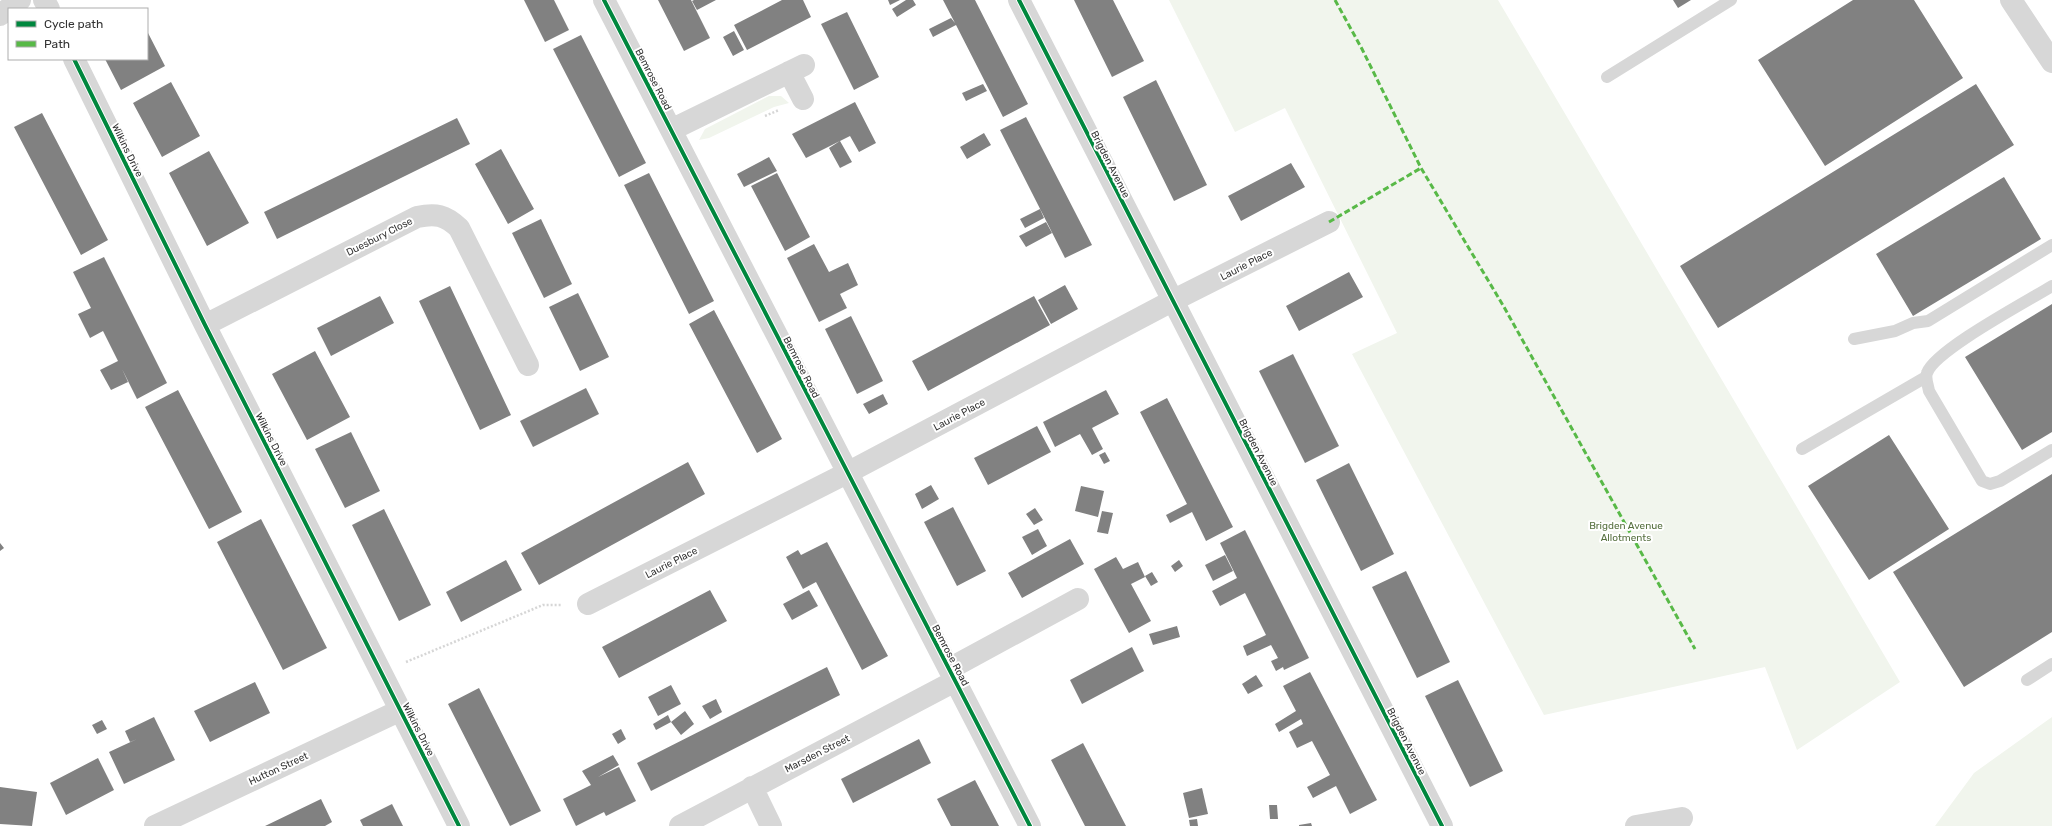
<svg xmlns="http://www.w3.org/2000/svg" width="2052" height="826" viewBox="0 0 2052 826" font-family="Rubik,sans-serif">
<rect width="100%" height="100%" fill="#fff"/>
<!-- green -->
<path fill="#f1f5ed" d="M1169,0H1498L1900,682L1797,750L1765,667L1544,715L1352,354L1397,333L1285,108L1235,132Z
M769,96H781L789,103L774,107L709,138L699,140L705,129Z
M2052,717V826H1935L1974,773Z"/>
<!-- building -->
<path fill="#818181" d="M524,0H554L569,30L545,42Z
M658,0H691L710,38L684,51Z
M694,0H716L697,10L692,1Z
M782,0H803L811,17L747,50L734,25Z
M888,0H900L890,5Z
M906,0H913L916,5L897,17L892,9Z
M943,0H975L1028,104L1003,117L956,25L933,37L929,29L951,18L955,23Z
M1074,0H1113L1144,61L1112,77Z
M1673,0H1691L1678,8Z
M1853,0H1914L1963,78L1825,166L1758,60Z
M847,12L879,77L854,90L821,24Z
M147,31L165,66L121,90L105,59H147Z
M734,31L744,50L733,56L723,37Z
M581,35L646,163L619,177L553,49Z
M1156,80L1207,185L1174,201L1123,97Z
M171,82L200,136L162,157L133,103Z
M983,84L987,91L966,101L962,93Z
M1976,84L2014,145L1718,328L1680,266Z
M855,102L876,143L859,152L850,136L806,158L792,134Z
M42,113L108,240L81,255L14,127Z
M1026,117L1092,245L1065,258L1000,130Z
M457,118L470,144L277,239L264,212Z
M984,133L991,145L967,159L960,147Z
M840,141L852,162L840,168L829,148Z
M501,149L534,209L508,224L475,164Z
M209,151L249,223L207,246L169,173Z
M769,157L777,171L744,187L737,174Z
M1291,163L1305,187L1241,221L1228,196Z
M649,173L714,301L689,314L624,185Z
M777,173L810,237L785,251L751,186Z
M2004,177L2041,239L1913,316L1876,254Z
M1040,209L1044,218L1025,228L1020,219Z
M541,219L572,284L544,298L512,233Z
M1046,222L1052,233L1026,247L1019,236Z
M814,244L829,272L848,263L858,285L840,294L847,308L819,322L787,258Z
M104,257L167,383L137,399L122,369L128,382L111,390L100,370L118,361L103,331L90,338L78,314L91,308L73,272Z
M1349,272L1363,297L1299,331L1286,306Z
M1065,285L1078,309L1051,324L1038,300Z
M450,286L511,415L480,430L419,301Z
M578,293L609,357L580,371L549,307Z
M380,296L394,323L331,356L317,328Z
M1034,296L1050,325L928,391L912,361Z
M2052,304V432L2022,450L1965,357Z
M714,310L782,439L757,453L689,324Z
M851,316L883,381L857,394L825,329Z
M315,351L350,417L307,440L272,374Z
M1293,354L1339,446L1305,463L1259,371Z
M586,388L599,414L533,447L520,421Z
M178,390L242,512L209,529L145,407Z
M1106,390L1119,414L1092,428L1103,449L1092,455L1080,434L1055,447L1043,422Z
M883,394L888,404L869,414L863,404Z
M1167,398L1233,527L1206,541L1192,512L1170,523L1166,515L1187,504L1140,412Z
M1037,426L1051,452L988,485L974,458Z
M351,432L380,491L345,508L315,449Z
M1889,435L1949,529L1869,580L1808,486Z
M1105,452L1110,461L1104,464L1099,455Z
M688,462L705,494L539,585L521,553Z
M1349,463L1394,554L1361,571L1316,480Z
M2052,474V632L1964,687L1893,572Z
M931,485L939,499L922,509L915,494Z
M1081,486L1104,491L1098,517L1075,511Z
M953,507L986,571L957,586L924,522Z
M1035,508L1043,520L1034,525L1026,514Z
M384,509L431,605L399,621L352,525Z
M1102,511L1113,513L1108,534L1097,532Z
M261,519L327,648L283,670L217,542Z
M1038,529L1047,546L1032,555L1022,537Z
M1245,530L1309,658L1284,670L1283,667L1276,671L1271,661L1278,658L1271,645L1247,656L1243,646L1266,635L1245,593L1220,606L1212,591L1237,578L1220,543Z
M1070,539L1084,564L1022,598L1008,573Z
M827,542L888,656L862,670L816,582L803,589L786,557L798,550L801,555Z
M0,543L4,548L0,551Z
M1225,555L1233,571L1213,581L1205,565Z
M1116,557L1123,569L1138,562L1145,577L1131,584L1151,621L1129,633L1094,569Z
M506,560L522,590L461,622L446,592Z
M1179,560L1183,566L1175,572L1171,566Z
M1406,571L1450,662L1417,678L1372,587Z
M1152,572L1158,582L1151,586L1145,576Z
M710,590L727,621L619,678L602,647Z
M809,590L818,606L792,620L783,604Z
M1177,626L1180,637L1153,645L1149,634Z
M1132,647L1144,671L1082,704L1070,680Z
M827,667L840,695L651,791L637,763Z
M1310,672L1377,800L1350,814L1336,786L1313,798L1307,787L1330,775L1312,741L1297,748L1289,732L1303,724L1301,719L1279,732L1275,724L1296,711L1283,686Z
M1256,675L1263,686L1248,694L1242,684Z
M1458,680L1503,771L1470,787L1425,696Z
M255,682L270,713L210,742L194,711Z
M671,685L681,704L658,716L648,697Z
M479,688L541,811L510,826L448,704Z
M716,699L722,712L710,719L702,706Z
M685,711L694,724L681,735L671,722Z
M668,715L671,722L656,730L653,724Z
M154,717L175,760L124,784L109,752L137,739L130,742L125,731Z
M102,720L107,729L97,734L92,725Z
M621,729L626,739L618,744L612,734Z
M919,739L931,763L853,803L841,779Z
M1083,743L1126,826H1085L1051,760Z
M613,755L619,765L598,777L619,767L636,801L606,816L604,812L576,826L563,799L591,785L582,771Z
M98,758L114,790L66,815L50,783Z
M975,780L999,826H951L937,799Z
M0,787L37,792L32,826L0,824Z
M1202,788L1208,814L1189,818L1183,793Z
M321,799L332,822L325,826H265Z
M392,804L403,826H363L360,820Z
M1269,805H1277L1278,819H1270Z
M1197,819L1198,826H1190L1189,820Z
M1311,823L1312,826H1299V825Z"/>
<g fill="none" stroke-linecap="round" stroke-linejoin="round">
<!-- path -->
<path stroke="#d6d6d6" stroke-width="2.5" stroke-dasharray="2 2" stroke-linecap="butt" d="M765,116L779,110
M406,662L543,605H562"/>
<!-- service -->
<path stroke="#d7d7d7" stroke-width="12" d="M1607,77L1731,0
M2052,286C2028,301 1935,350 1927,373C1925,378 1928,385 1929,391L1982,481L1990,484L2000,481L2052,450
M1854,339L1895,331L1913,323L1928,321L2052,245
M1802,449L1926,377
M2027,680L2052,664"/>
<!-- minor -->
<path stroke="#d7d7d7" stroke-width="22" d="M44,0L49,9
M604,0L1030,826
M1019,0L1442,826
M2011,0L2052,62
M0,15L20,0
M74,59L205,325L459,826
M789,72L803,99
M671,130L804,65
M205,325L417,217C436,213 445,215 459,228L528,365
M588,604L847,473L1172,301L1329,222
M949,669L1078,599
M752,787L771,826
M155,826L401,710
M680,826L955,681
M1636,826L1682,818"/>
<!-- quiet -->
<path stroke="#58b947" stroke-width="3" stroke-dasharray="6 3" stroke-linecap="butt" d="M1335,0L1362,49L1421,168L1504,307L1695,649
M1329,222L1421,168"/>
<defs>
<path id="cycleway" d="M604,0L1030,826
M1019,0L1442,826
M74,59L205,325L459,826"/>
</defs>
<!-- cycleway casing -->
<use href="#cycleway" stroke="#fff" stroke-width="6"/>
<!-- cycleway -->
<use href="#cycleway" stroke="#00873e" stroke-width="4"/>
</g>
<g text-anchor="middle" stroke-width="4" stroke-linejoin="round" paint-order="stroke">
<!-- street labels -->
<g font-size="10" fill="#333" stroke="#fff">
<text transform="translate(654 79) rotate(63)" y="4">Bemrose Road</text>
<text transform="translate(128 150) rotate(64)" y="4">Wilkins Drive</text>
<text transform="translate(1111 164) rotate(63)" y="4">Brigden Avenue</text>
<text transform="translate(379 236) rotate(-27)" y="4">Duesbury Close</text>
<text transform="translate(1246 264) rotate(-27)" y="4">Laurie Place</text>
<text transform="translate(802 367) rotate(63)" y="4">Bemrose Road</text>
<text transform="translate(959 414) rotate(-28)" y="4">Laurie Place</text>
<text transform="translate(272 439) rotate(63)" y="4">Wilkins Drive</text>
<text transform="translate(1259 452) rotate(63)" y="4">Brigden Avenue</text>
<text transform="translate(671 562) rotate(-27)" y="4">Laurie Place</text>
<text transform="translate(951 655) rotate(62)" y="4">Bemrose Road</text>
<text transform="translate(419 729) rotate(63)" y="4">Wilkins Drive</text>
<text transform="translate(1407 741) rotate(63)" y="4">Brigden Avenue</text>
<text transform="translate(817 753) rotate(-27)" y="4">Marsden Street</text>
<text transform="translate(278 768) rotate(-25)" y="4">Hutton Street</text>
</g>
<!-- park labels -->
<g font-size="10" fill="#56703f" stroke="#fff">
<text x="1626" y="529">Brigden Avenue<tspan x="1626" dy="12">Allotments</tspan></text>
</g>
</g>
<!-- legend -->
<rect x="8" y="8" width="140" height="52" fill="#ffffff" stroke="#adadad"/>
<rect x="16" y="21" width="20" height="6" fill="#00873e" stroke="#adadad"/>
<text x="44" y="28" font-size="12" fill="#333333">Cycle path</text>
<rect x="16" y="41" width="20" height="6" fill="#58b947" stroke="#adadad"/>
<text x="44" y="48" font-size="12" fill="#333333">Path</text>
</svg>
